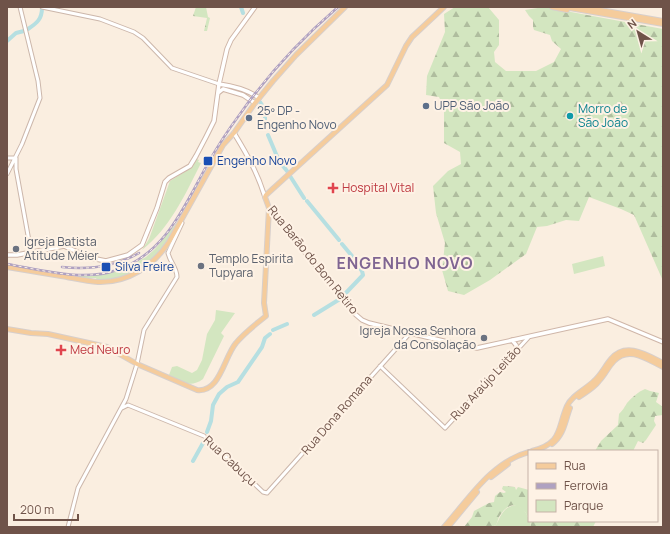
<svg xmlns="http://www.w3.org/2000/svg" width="670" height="534" viewBox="0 0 670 534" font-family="Manrope,sans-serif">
<defs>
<pattern id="forest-firs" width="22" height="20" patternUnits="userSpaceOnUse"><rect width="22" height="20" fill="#d3e6c0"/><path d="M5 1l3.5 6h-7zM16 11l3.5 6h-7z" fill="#afbd9e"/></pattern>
</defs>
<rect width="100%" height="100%" fill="#faeee0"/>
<!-- green -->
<path fill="#d3e6c0" d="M197,159L199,160L198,162L201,163C185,195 170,228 142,250L149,239L170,181L191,168Z
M178,221C158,259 143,278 97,280L96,278H91L90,279L63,274L96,275L108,273L128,267L146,257L155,249Z
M603,256L605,266L574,274L572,264Z
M216,310L235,313L221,333L224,336L203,379C191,388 182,382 170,377L169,375L172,367L177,366L192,373L197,370L202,360L207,334L215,320Z
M517,505C526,509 529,518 531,527H491L496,525C501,516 503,506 517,505Z"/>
<!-- forest -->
<path fill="url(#forest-firs)" d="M196,7H206L208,17L210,18L207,31H204L207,18L193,16Z
M455,7H488L499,20V45L494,52L495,62L506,71H536L554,62L561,49L552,41L550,35L534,30L533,27V20L529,16L525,10L544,7L663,29V281L634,215L621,209L589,197L579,221L566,220L547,226L537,227L526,254L490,280L464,295L448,291L442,270L445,243L436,213L433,186L448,171L461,164L460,152L444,143V108L439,97L426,95L427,76L445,32L444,14Z
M645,389L650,391L659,393L656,402L663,407V415L655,416L654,421L656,425L646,440L643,443L638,441L633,451H595L601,441L618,425L619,414C623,410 624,408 627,403C632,397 638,392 645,389Z
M503,486L515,487L516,490L518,487L529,490V519C523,505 511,499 501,514C498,517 498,522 496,525L491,527H464L472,517L474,511L489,503L494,502L495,496L500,492L504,493L506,492L502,489Z
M530,521H596L593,527H531Z"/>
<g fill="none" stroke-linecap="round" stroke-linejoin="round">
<!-- river -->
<path stroke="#b6dfe1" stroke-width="4" d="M241,7L243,13
M28,29C37,23 42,19 42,8
M7,41L16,33L24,31
M260,102L262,105
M265,124V111
M268,135L279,161L287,171
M290,176L304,198
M307,201L339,240
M342,244L352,256
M343,296L363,275L362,271L354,260
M314,315L340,299
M273,330L287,324
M207,432L211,421L213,405L219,394L227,387L238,382L262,347L265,338L270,334
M193,461L203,443"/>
<defs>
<path id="tertiary" d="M42,7L100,19L134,32L143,38L172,68L219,84
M7,158H16
M16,158V169L31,252
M7,174L22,144L40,98L38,81L20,7
M380,366L445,428L528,338
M122,408L128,405L204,436L263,492L267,493L410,333
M68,527L78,488L126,399L137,364L144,330L177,277C177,268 170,262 168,253L182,223"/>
<path id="secondary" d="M219,84C233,86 247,89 259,98
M218,93L223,89L243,95L255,103
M234,133C248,156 257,172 265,197
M269,208L355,314L362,320L369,323L468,347L477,348L608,319L663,342
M7,255H17L64,246L91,258L106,261L128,255L142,245L157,208L165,182L169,178L190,166L196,156L206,137L214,121L219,84L227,49L231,40L255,7
M512,340L516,345L517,349"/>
<path id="primary" d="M552,7L567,10
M564,7L663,24
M583,7L663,21
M7,267C25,270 43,273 61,276C73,278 86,281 98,282C128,283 153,266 169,242L223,145L234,133L255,103L273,81L296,55L345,7
M7,329L31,333L48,334L107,347L137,364L197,390C220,393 224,357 236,343C244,333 256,324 266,316L264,303L269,208L265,197L266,195L387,85L406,46L412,37L444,7
M579,397C586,392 594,388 599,381C605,375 608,367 614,361C629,345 648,360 663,367
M552,444C564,435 565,421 570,408
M532,451C563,443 557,429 567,406C572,395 586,389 594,381C601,375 605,366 611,359C626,341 647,355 663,363
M491,477L508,464
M444,527C469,499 491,462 529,452
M448,527L477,492"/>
</defs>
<!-- tertiary casing -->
<use href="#tertiary" stroke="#ccb7ab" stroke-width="5"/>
<!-- secondary casing -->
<use href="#secondary" stroke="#cfb6a8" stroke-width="5.5"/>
<!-- primary casing -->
<use href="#primary" stroke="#d7cfcc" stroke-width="6"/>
<!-- tertiary -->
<use href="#tertiary" stroke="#fff" stroke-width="3"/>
<!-- secondary -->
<use href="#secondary" stroke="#fff" stroke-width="3.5"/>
<!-- primary -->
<use href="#primary" stroke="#f5cc9c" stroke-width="4"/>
<defs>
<path id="rail" d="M7,264C42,270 83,282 117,270C166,253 184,206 207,165C217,147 228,130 240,114C268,74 301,39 338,7
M62,267C90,270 115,267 139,253"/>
</defs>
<!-- rail casing -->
<use href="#rail" stroke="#afa1c1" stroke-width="2.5"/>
<!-- rail -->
<use href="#rail" stroke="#fef2e5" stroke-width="1" stroke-dasharray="3" stroke-linecap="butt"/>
</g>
<!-- markers -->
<g fill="#5c6f8a" stroke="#fef2e5" stroke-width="1.5">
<circle cx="426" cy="106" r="4"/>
<circle cx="249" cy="118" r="4"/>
</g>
<circle fill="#0f9aa8" stroke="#fef2e5" stroke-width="1.5" cx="570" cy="116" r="4"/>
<g fill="#1a4fb4" stroke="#fef2e5" stroke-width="1.5">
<rect x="203" y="156" width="10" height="10" rx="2"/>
<rect x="101" y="262" width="10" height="10" rx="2"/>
</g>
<g fill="#e0444e" stroke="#fef2e5" stroke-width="1.5">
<path d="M331 182h4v4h4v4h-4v4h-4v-4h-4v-4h4z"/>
<path d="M59 344h4v4h4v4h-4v4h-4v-4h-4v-4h4z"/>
</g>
<g fill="#6b7280" stroke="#fef2e5" stroke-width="1.5">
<circle cx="16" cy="249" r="4"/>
<circle cx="201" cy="266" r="4"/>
<circle cx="484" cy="338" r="4"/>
</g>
<g text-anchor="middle" stroke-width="4" stroke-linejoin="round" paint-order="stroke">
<!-- service labels -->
<g font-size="12" fill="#4e5e75" stroke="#fef2e5" text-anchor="start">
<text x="434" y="110">UPP São João</text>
<text x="257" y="115">25º DP -<tspan x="257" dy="14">Engenho Novo</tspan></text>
</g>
<!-- culture labels -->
<g font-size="12" fill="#0d838f" stroke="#fef2e5" text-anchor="start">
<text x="578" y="113">Morro de<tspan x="578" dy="14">São João</tspan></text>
</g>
<!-- transit labels -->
<g font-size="12" fill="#164399" stroke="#fef2e5" text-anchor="start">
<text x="217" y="165">Engenho Novo</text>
<text x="115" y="271">Silva Freire</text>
</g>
<!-- health labels -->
<g font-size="12" fill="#be3a42" stroke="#fef2e5" text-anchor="start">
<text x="342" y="192">Hospital Vital</text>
<text x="70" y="354">Med Neuro</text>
</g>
<!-- worship labels -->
<g font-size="12" fill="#5b616d" stroke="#fef2e5" text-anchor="start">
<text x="24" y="246">Igreja Batista<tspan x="24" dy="14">Atitude Méier</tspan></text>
<text x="209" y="263">Templo Espirita<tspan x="209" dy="14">Tupyara</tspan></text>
<text x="476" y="335" text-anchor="end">Igreja Nossa Senhora<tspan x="476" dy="14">da Consolação</tspan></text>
</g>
<!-- street labels -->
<g font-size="12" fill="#6f5349" stroke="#fef2e5">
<text transform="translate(313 260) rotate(51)" y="4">Rua Barão do Bom Retiro</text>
<text transform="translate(486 383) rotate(-47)" y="4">Rua Araújo Leitão</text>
<text transform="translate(337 415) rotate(-49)" y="4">Rua Dona Romana</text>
<text transform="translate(230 461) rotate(43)" y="4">Rua Cabuçu</text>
</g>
<!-- district labels -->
<g font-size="16" font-weight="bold" letter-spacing="1" fill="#7f6592" stroke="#fef2e5">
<text x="405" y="269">ENGENHO NOVO</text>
</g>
</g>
<!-- border -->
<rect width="670" height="534" fill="none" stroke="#6f5349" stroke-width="16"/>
<!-- legend -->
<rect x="528" y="450" width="130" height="72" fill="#fef2e5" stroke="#c5b2a7"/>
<rect x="536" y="463" width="20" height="6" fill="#f5cc9c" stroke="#c5b2a7"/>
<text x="564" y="470" font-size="12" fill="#6f5349">Rua</text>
<rect x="536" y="483" width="20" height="6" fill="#afa1c1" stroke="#c5b2a7"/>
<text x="564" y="490" font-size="12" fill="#6f5349">Ferrovia</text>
<rect x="536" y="500" width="20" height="12" fill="#d3e6c0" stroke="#c5b2a7"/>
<text x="564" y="510" font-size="12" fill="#6f5349">Parque</text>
<!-- north arrow -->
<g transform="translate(638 32) rotate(323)" stroke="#fef2e5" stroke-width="3" paint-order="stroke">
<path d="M0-3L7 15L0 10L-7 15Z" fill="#6f5349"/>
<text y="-6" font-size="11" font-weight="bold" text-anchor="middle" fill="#6f5349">N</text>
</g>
<!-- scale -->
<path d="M14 514v6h64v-6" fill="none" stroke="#6f5349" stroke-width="2"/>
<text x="20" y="514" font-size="12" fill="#6f5349" stroke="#fef2e5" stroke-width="3" paint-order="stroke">200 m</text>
</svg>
